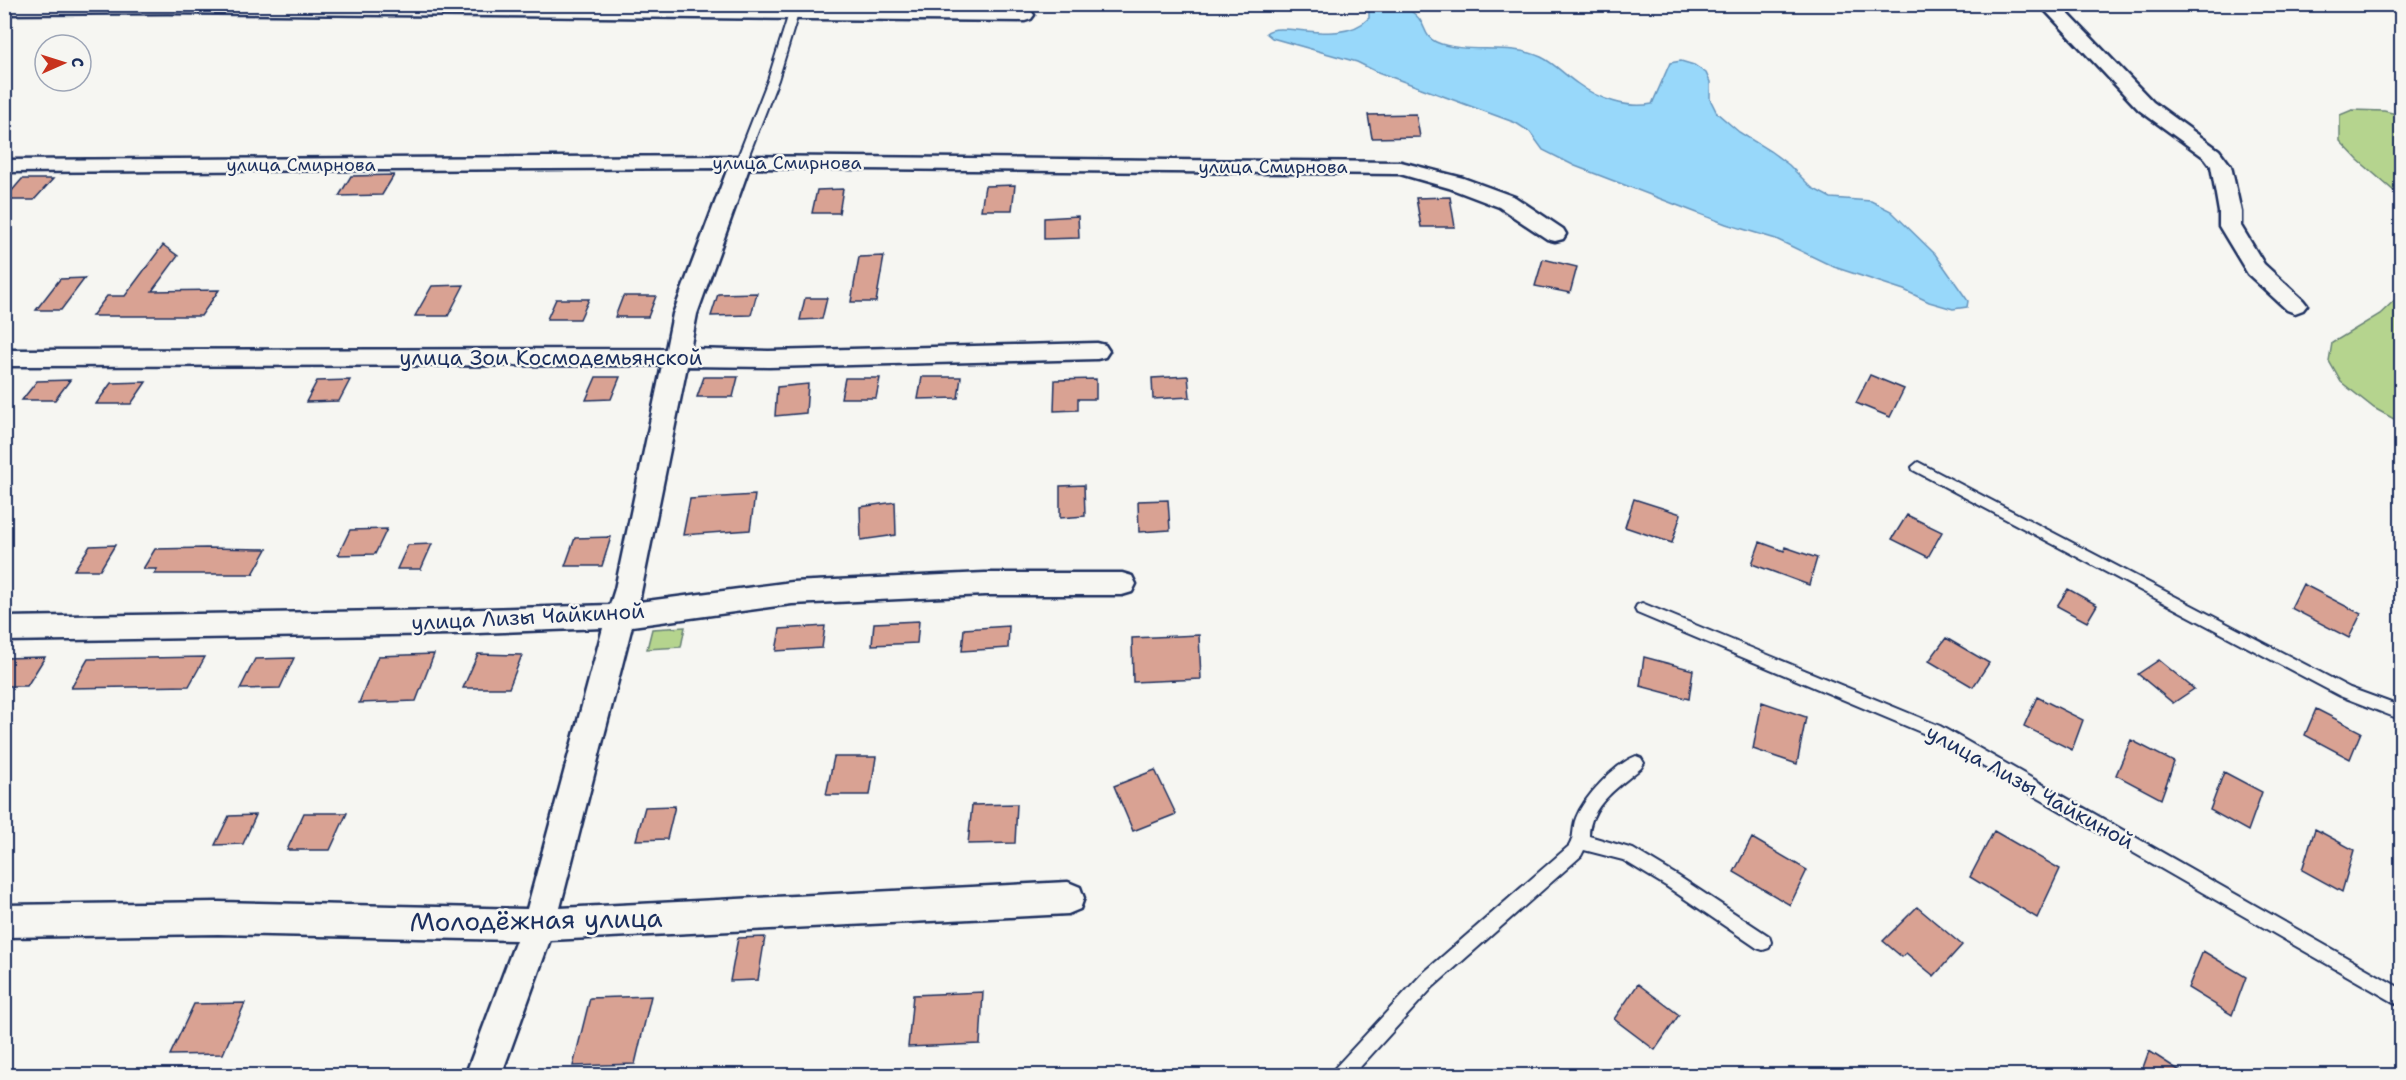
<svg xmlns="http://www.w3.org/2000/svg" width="2406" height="1080" viewBox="0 0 2406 1080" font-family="'Shantell Sans',sans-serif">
<rect width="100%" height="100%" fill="#f6f6f2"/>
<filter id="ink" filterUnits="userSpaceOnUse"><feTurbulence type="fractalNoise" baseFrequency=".0167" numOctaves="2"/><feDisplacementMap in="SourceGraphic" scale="12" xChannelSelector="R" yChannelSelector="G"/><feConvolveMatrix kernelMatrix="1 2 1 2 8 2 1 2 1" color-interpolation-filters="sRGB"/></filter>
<g filter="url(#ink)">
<!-- green -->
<path fill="#b5d48e" stroke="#688276" stroke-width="1.5" d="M2352,110L2384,111L2401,115V197L2358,160L2340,141V115Z
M2401,294V423L2374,408L2341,382L2329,361L2332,343L2380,314Z
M685,627L681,647L647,649L652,629Z"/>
<!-- water -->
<path fill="#98d8fa" stroke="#6694bc" stroke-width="1.5" d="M1369,5H1403C1408,9 1416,14 1420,20C1426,29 1425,37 1436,42C1466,55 1508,42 1541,57C1554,63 1566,76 1578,84C1598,99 1628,109 1652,104L1670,63L1681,61L1694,65L1706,73L1710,82V99L1717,113L1739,132L1770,151L1789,165L1812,188L1831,198L1871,201L1891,211L1935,254L1968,301L1967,307L1953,309L1929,302L1904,290L1834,267L1776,239L1726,224L1575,166L1543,150L1530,132L1516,123L1375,71L1357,62L1272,38L1266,33C1281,19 1340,48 1369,18Z"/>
<!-- building -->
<path fill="#d9a293" stroke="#1b2f5e" stroke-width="1.5" d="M1416,114L1420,137L1372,138L1368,115Z
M394,175L382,195L339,196L351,176Z
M22,179H53L34,200H4Z
M1015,185L1012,210H981L985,186Z
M843,189L839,213H812L817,190Z
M1450,197L1455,227H1421L1416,198Z
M1078,216L1079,238L1044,239V218Z
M163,245L178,256L152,291L219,290L201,316H92L107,296H125Z
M884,256L876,302H851L859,257Z
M1543,259L1577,267L1570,293L1535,286Z
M85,278L61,310H36L60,279Z
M464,285L448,316H415L432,286Z
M757,293L751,315L711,316L718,294Z
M623,296H656L648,317H615Z
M805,298H827L822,319L800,320Z
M556,299H589L580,319H547Z
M1870,375L1904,389L1890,417L1856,403Z
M1188,376L1190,397L1153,399L1152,378Z
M596,377H620L611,399L586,400Z
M704,377H738L733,397H697Z
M922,377H961L958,398L918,399Z
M845,378H880L876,398H841Z
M1096,379V399H1078V410L1054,411L1055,380Z
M70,380L55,400H22L37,381Z
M350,380L339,401L306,402L317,381Z
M146,382L131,404H96L111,383Z
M808,384L806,413L775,416L777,387Z
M1084,485L1085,516L1060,518V486Z
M755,495L750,530L683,535L690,499Z
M1634,499L1681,514L1672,543L1625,527Z
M1168,500L1170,530L1139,532L1138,501Z
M895,502L896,535L861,540L860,507Z
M1907,515L1942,532L1928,557L1892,539Z
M387,529L375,554L338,555L350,530Z
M611,537L602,566H565L575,538Z
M1760,542L1784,551L1785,547L1817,558L1809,585L1752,564Z
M432,544L421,569H397L408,545Z
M115,545L100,570H74L90,546Z
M206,548L267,549L253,574H154L157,569H143L155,549Z
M2303,584L2361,614L2349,638L2291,608Z
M2068,589L2097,605L2087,622L2057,606Z
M919,621L917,643L872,645L874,623Z
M825,626L822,648L776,651L780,629Z
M1009,626L1008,648L962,651L964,629Z
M1199,635L1201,679L1133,682L1132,638Z
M1946,638L1989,663L1973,687L1929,661Z
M434,654L416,701L359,703L378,656Z
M478,654L522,655L509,688H463Z
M45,657L27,686H4V658Z
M205,657L189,686L71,688L88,659Z
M1644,657L1693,670L1689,699L1640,686Z
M294,658L280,688L240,689L255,659Z
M2159,660L2194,689L2173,703L2138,674Z
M2037,697L2083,720L2072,750L2024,726Z
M1762,702L1806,717L1797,764L1753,749Z
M2316,709L2361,732L2350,759L2305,735Z
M2131,740L2174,762L2161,799L2116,775Z
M834,757H876L870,795H826Z
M1155,770L1176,814L1133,831L1114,786Z
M2224,772L2262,792L2248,831L2210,810Z
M1017,804L1015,843L968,844L972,805Z
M675,806L667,839L636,840L645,807Z
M304,813H347L330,850H287Z
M256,815L243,844L215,845L229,816Z
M2315,829L2354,850L2342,892L2302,870Z
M1994,831L2060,869L2037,918L1970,877Z
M1752,838L1807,870L1790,905L1734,872Z
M1917,907L1962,945L1934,976L1906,953L1902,957L1883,941Z
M765,937L758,980L730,981L738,938Z
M2203,951L2246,977L2232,1015L2188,988Z
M1638,984L1679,1015L1655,1050L1614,1019Z
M983,992L980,1044L908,1047L913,995Z
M651,996L635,1064L573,1066L590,998Z
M245,1003L223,1054L170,1055L194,1004Z
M2149,1051L2188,1076H2140Z"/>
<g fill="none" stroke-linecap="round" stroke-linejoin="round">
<defs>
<path id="service" d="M792,4H801L778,80L746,162L741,165L737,164L736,162L768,80Z
M1918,462L2350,688L2402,707V720L2340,696L1913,470L1912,467Z
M1642,603L1940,726L2402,989V1007L1930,736L1637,613L1635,609L1637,605Z
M1636,756L1641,758L1644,763L1641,768C1620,786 1589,805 1589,836L1633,849L1678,876L1769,936L1771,942L1769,948L1763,950L1757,948L1666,886L1623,860L1584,850L1581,856L1433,987L1352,1076H1330L1333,1070L1421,975L1569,846C1575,837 1572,827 1576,818C1584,797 1615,764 1636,756Z"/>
<path id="minor" d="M4,4H411L1025,9L1031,11L1034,15L1031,19L1025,21L168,13L4,14Z
M2039,4H2059L2153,102L2219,150L2231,166L2241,212V226L2264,264L2303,300L2307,305L2303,310L2295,313L2287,310L2248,274L2219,226V212L2211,166L2205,158L2139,110Z
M741,156L1401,162L1463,178L1515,197L1563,229L1566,234L1563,239L1555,241L1547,239L1499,207L1449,188L1400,174L749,168L697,314L690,349L769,351L1097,343L1105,345L1109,351L1105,357L1097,359L769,367L687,366L639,602L792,582L985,573H1122L1132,576L1136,584L1132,592L1122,595H985L792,604L632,626L560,908L1068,882L1080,887L1084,898L1080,909L1068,914L550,940L501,1076H465L516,940L218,934L4,937V905L218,902L527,909L603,628L452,634L4,641V617L452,610L610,605L615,589L662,365L4,366V350L666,349L673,314L728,168L4,172V160Z"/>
</defs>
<!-- service casing -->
<use href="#service" stroke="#1b2f5e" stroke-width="4"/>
<!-- minor casing -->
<use href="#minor" stroke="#1b2f5e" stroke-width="5"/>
<!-- service -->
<use href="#service" fill="#f6f6f2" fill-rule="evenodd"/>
<!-- minor -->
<use href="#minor" fill="#f6f6f2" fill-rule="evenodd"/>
</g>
</g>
<g text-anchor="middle" stroke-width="5" stroke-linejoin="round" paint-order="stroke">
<!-- far-street labels -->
<g font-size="18" fill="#1b2f5e" stroke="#f6f6f2">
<text x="787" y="169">улица Смирнова</text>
<text x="301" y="171">улица Смирнова</text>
<text x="1273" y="173">улица Смирнова</text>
</g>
<!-- street labels -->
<g font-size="21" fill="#1b2f5e" stroke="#f6f6f2">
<text x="551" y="365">улица Зои Космодемьянской</text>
<text transform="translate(528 617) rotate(-3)" y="7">улица Лизы Чайкиной</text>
<text transform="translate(2030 787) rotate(29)" y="7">улица Лизы Чайкиной</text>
</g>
<!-- near-street labels -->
<g font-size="26" fill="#1b2f5e" stroke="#f6f6f2">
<text transform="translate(536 920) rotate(-1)" y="9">Молодёжная улица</text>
</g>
</g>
<!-- margin -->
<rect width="2406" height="1080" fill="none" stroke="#f6f6f2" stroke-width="24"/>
<rect x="12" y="12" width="2382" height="1056" fill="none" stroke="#1b2f5e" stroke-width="2" filter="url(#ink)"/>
<!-- north arrow -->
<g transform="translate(63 63) rotate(87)"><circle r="28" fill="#f6f6f2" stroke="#9ea6b7" stroke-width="1.5"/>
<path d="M0-4.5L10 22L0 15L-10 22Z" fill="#c8321e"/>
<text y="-9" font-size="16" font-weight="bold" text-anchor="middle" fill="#1b2f5e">С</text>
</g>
</svg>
